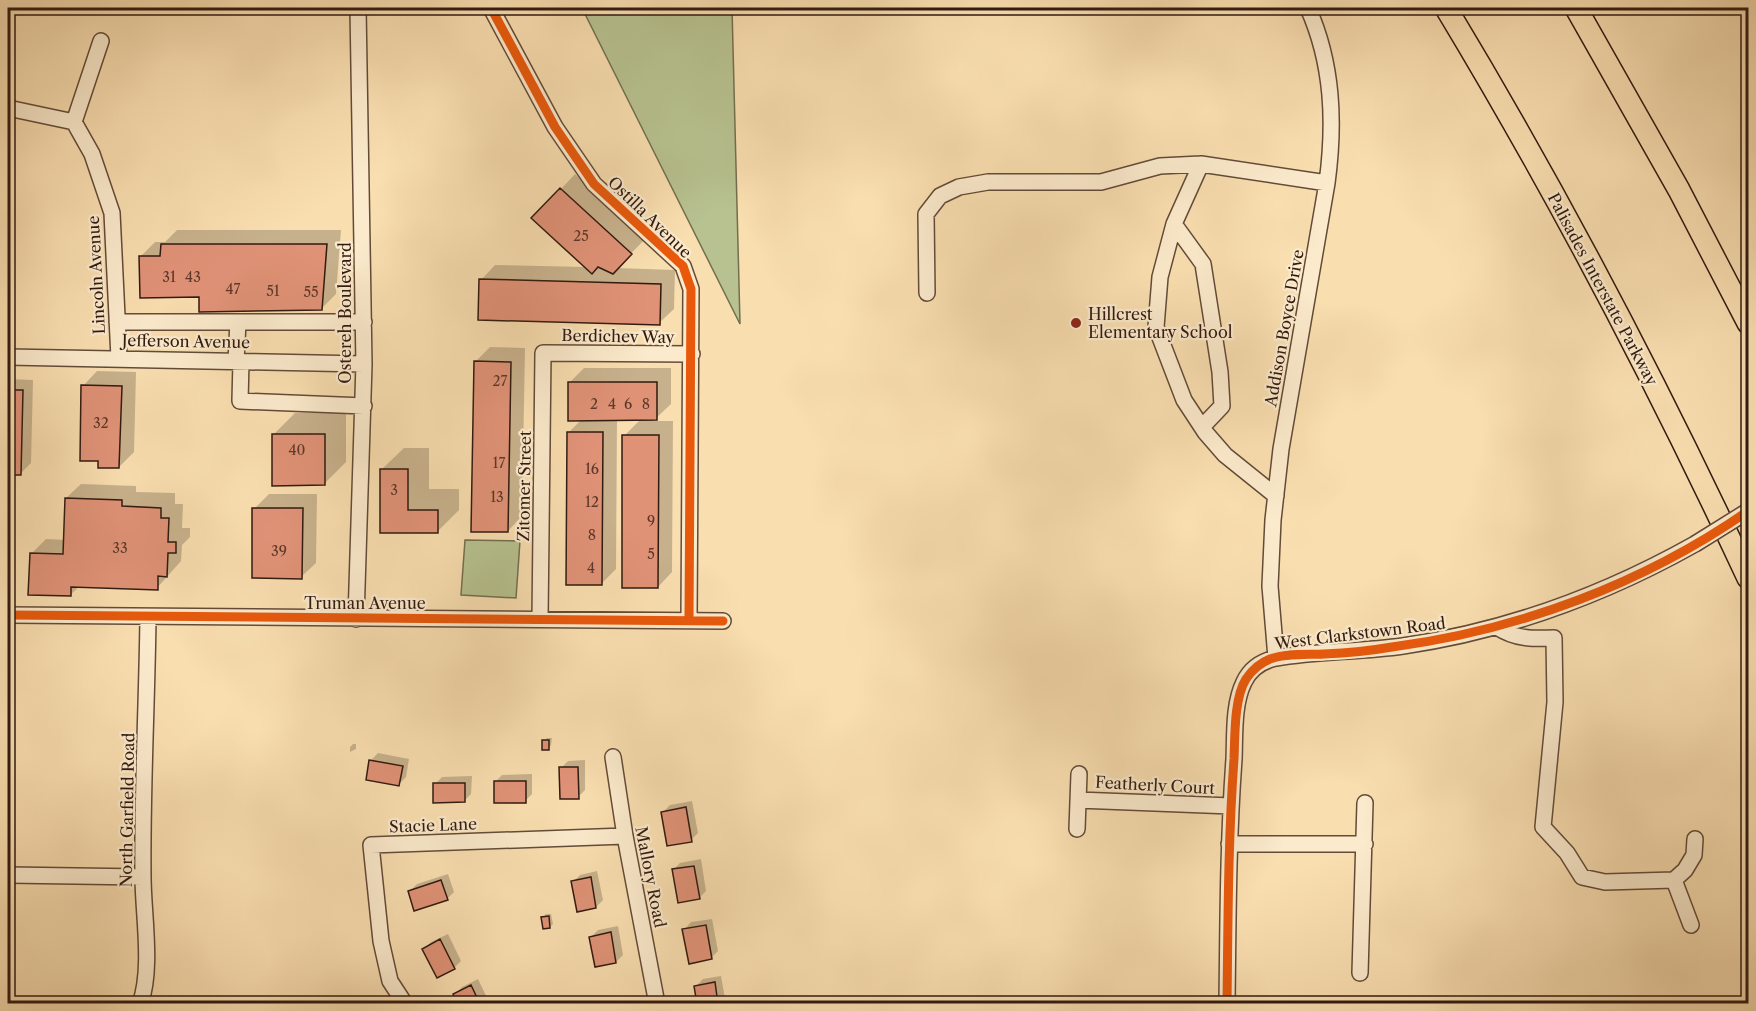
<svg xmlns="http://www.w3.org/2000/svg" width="1756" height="1011" viewBox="0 0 1756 1011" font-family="'Libre Caslon Text',serif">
<rect width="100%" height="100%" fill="#f9deb0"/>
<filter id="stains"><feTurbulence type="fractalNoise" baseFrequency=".00333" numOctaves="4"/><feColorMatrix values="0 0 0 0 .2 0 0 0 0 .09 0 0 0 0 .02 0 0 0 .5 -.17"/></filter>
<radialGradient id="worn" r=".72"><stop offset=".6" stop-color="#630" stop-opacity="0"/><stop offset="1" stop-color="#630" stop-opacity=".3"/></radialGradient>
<!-- green -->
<path fill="#b7c290" stroke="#746e50" stroke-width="1.5" d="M582,8H732L740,324Z
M465,540L520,541L516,598L461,595Z"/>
<!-- shadow -->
<path fill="#0003" d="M575,174L645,239L617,268L675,270L674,309L659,323L481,280L495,265L586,267L561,189Z
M177,230H341L336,294L321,309L200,296L140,257L155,242H165Z
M490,347L525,348L522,516L508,531L475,362Z
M584,368H671V404L653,421H673L672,572L658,587L624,436L641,419H617L616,569L602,583L568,433L582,419L569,383Z
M97,371L136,372L134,452L119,467L83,386Z
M8,379L33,380L31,463L20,474L8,473Z
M295,413H346V462L324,484L273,435Z
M404,448H429V489H459V510L437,532H382V469Z
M81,484L136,486V492L175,493V504H183L182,528H190V537L182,545L181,561L157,588L80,586L70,595L31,554L46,539L65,540L66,498Z
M269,494H317L316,563L301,577L254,509Z
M547,738H552L551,745L548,749L544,741Z
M353,744H356V749L350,752V747Z
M378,753L409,759L406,777L399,784L371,760Z
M585,760V790L578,797L561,768L568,761Z
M532,774V794L525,801L495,782L502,775Z
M472,776L471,794L464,801L435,784L442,777Z
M692,801L698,833L691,840L663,812L670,805Z
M701,859L706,891L699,898L673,870L680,863Z
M597,871L603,900L596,907L573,882L580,875Z
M448,874L454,892L447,899L410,891L417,884Z
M546,914H551L553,924L550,927L543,917Z
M712,919L718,951L711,958L684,930L691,922Z
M618,926L623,955L616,962L591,937L598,930Z
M448,934L461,961L454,968L424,949L431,942Z
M721,976L726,1004H699L696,986L703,979Z
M478,979L490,1004H460L455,994L462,987Z"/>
<!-- building -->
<path fill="#e09277" stroke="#311a10" stroke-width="1.5" d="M560,188L632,254L613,274L598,267L592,274L531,218Z
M161,244H327L322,310L199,312V297L140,298L139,256H160Z
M479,279L661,284L660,325L478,320Z
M474,361L511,362L508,532H471Z
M568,382H657V420L568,421Z
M81,385L122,386L119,468H98V461H80Z
M8,390H23L21,475H8Z
M567,432H603L602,585H566Z
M272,434H325V485L272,486Z
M622,435H659L658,588H622Z
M380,469H408V510H438V533H380Z
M65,498L122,500V506L161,508V518H169L168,542H176V553H168L167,577L158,576V590L71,587V596L28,595L30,553L63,554Z
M252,508H303L302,579L252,578Z
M542,740H549V750H542Z
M369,760L403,766L399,786L366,780Z
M559,767H578L579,799H560Z
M494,781H526V803H494Z
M433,783H465V802L433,803Z
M686,807L692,842L667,846L661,812Z
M694,866L700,899L678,903L672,869Z
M591,877L596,908L577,912L571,881Z
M441,880L448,900L414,911L408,891Z
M549,916L550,928L543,929L541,917Z
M706,925L712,959L689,964L682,929Z
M611,932L616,963L595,967L589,937Z
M440,939L455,969L437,978L422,949Z
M715,982L718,1004H697L694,986Z
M471,985L480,1004H458L453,994Z"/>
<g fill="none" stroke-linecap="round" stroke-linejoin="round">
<defs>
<path id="minor" d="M491,8L555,127L594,184L683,266L691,289L689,620
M8,108L74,122L92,154L112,213L119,358
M74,122L101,41
M1174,224L1203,264L1220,372L1222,406L1202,427
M927,293L926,214L940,196L959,187L988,182H1101L1160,166L1201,164
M117,322H238
M8,357L364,364
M236,361L238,322H364
M241,361L240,401L364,406
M1276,496L1225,455L1205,432L1184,400L1156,327L1160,277L1174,224L1201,164L1327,183
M8,615L723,621
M356,619L364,364L358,8
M540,619L543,353L692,354
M1497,627C1515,639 1533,639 1554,638L1555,702L1543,827L1567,853L1582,877L1605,882L1674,880L1685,870L1694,855L1695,839
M1276,658L1270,586L1273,520L1281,449L1327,183C1335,123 1333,64 1308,8
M613,757L625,836L657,1004
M1078,800L1231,806
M1077,829L1079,774
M1229,844H1365
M8,875L143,877
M1674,880L1691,925
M1360,973L1365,803
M140,1004C153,969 143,913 143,877C142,790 147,703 148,617
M405,1004L390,981L381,941L371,845L625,836
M1227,1004C1228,922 1228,841 1234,759C1235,736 1233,704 1244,682C1250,669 1262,661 1276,658C1318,651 1361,652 1403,646C1506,631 1604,595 1695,544"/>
<path id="highway" d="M1446,8C1557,192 1657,383 1748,578
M1576,8L1679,190L1748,323"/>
</defs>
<!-- minor casing -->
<use href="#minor" stroke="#634b38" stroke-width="18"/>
<!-- highway casing -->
<use href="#highway" stroke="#311a10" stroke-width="24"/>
<!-- minor -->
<use href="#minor" stroke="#fbeacc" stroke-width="15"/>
<!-- highway -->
<use href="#highway" stroke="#f9deb0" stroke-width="21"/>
<defs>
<path id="minor-bridge" d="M1695,544L1748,511"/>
</defs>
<!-- minor-bridge casing -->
<use href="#minor-bridge" stroke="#634b38" stroke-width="18" stroke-linecap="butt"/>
<!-- minor-bridge -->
<use href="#minor-bridge" stroke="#fbeacc" stroke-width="15"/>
<defs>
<path id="cycleway" d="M491,8L555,127L594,184L683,266L691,289L689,620
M8,615L723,621
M1227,1004C1228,922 1228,840 1234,759C1235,736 1234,698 1246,679C1252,670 1260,663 1270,659C1287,653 1307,655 1324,654C1347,653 1369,651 1392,647C1519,630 1643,584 1748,511"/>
</defs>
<!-- cycleway casing -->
<use href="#cycleway" stroke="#fbeacc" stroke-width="13"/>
<!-- cycleway -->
<use href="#cycleway" stroke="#e8590c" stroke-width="9"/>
</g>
<!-- markers -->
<circle fill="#8f2418" stroke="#fbeacc" stroke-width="2" cx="1076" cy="323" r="6"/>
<g text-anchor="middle" stroke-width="4.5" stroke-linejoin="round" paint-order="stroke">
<!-- number labels -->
<g font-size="14" fill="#5d382a">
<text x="581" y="241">25</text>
<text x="169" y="282">31</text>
<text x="193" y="282">43</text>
<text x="233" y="294">47</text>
<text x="273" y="296">51</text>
<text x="311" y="297">55</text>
<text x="500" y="386">27</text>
<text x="594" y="409">2</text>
<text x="612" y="409">4</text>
<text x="628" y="409">6</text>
<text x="646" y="409">8</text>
<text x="101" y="428">32</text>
<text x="297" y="455">40</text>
<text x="499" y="468">17</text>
<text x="592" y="474">16</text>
<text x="394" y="495">3</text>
<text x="497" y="502">13</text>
<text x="592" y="507">12</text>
<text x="651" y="526">9</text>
<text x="592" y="540">8</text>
<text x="120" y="553">33</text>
<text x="279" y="556">39</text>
<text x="651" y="559">5</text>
<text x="591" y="573">4</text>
</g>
<!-- street labels -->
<g font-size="16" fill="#311a10" stroke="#fbeacc">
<text transform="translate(650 217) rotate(44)" y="6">Ostilla Avenue</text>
<text transform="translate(96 275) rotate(-93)" y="6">Lincoln Avenue</text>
<text transform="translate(1603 289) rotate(62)" y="6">Palisades Interstate Parkway</text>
<text transform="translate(345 313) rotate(-90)" y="6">Ostereh Boulevard</text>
<text transform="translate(1284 328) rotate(-80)" y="6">Addison Boyce Drive</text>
<text transform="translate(618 336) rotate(1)" y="6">Berdichev Way</text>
<text transform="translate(186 341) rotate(1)" y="6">Jefferson Avenue</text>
<text transform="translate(524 486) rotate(-89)" y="6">Zitomer Street</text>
<text x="365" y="609">Truman Avenue</text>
<text transform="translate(1360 633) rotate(-7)" y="6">West Clarkstown Road</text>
<text transform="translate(1155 785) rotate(3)" y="6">Featherly Court</text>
<text transform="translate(127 810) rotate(-89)" y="6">North Garfield Road</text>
<text transform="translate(433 825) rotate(-2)" y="6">Stacie Lane</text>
<text transform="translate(651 877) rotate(79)" y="6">Mallory Road</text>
</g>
<!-- poi labels -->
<g font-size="16" fill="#311a10" stroke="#fbeacc" text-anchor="start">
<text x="1088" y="320">Hillcrest<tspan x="1088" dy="18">Elementary School</tspan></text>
</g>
</g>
<!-- margin -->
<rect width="1756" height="1011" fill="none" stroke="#f9deb0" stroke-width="30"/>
<rect x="9" y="9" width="1738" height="993" fill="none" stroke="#311a10" stroke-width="3"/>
<rect x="15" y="15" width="1726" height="981" fill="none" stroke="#311a10" stroke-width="1.5"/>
<rect width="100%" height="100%" filter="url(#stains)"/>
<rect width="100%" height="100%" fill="url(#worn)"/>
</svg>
